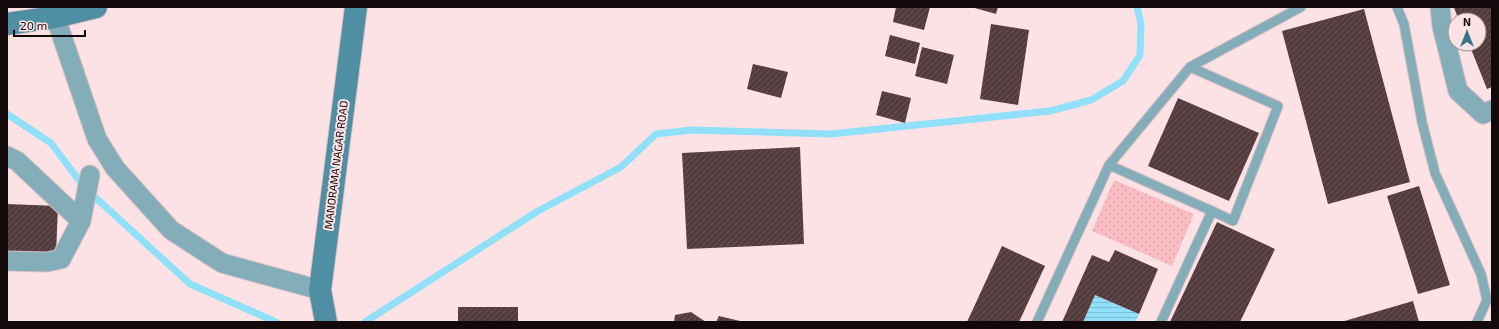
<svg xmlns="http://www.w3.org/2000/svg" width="1499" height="329" viewBox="0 0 1499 329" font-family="'Exo 2',sans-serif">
<defs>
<pattern id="park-dots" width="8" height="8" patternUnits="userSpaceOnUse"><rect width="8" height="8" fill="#f9bdc3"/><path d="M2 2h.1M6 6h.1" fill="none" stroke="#d5a1a6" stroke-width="1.8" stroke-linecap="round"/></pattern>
<pattern id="water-rules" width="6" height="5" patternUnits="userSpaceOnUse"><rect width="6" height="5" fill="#90e0f9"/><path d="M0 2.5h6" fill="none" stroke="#7bbfd4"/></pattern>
<pattern id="building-hatch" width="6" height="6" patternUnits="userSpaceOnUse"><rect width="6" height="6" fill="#543b3e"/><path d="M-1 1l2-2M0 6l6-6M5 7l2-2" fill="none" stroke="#685356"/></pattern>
</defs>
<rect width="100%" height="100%" fill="#fce2e4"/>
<!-- park -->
<path fill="url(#park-dots)" d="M1114,180L1194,214L1172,266L1092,231Z"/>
<!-- water -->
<path fill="url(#water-rules)" d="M1095,295L1139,314L1135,322H1083Z"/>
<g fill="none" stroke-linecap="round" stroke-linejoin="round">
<!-- stream -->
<path stroke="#90e0f9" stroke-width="7" d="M7,114L51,143L84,187L190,284L276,322
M365,322L538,211L621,167L656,134L691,130L831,134L1050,111L1091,100L1123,81L1140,55L1141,24L1137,7"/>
</g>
<!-- building -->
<path fill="url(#building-hatch)" d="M896,7H930L924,30L893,22Z
M971,7H998L996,14Z
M1457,7H1492V87L1487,89L1469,44H1479V20H1459L1454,8Z
M1364,9L1410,182L1328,204L1282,31Z
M991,24L1029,30L1018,105L980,99Z
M890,35L920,43L915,64L885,56Z
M922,47L954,55L947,84L915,76Z
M753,64L788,72L781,98L747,89Z
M882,91L911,98L905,123L876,115Z
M1178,98L1259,133L1229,201L1148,166Z
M800,147L804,244L687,249L682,153Z
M1419,186L1450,285L1418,294L1387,196Z
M7,204L58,206L56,254L7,252Z
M1217,222L1275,249L1240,322H1170Z
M1002,246L1045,266L1019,322H967Z
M1115,250L1158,269L1139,314L1095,295L1083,322H1062L1092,255L1109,262Z
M1413,301L1419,322H1341Z
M458,307H518V322H458Z
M691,312L706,322H674L675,315Z
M719,316L740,321V322H716Z"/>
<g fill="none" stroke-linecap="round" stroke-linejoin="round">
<defs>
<path id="lane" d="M1397,7L1404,24L1422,122L1435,173L1481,274L1487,300L1477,322
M1190,67L1278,106L1233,221L1212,211
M1109,165L1190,67L1301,7
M1037,322L1109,165L1212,211L1161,322"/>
<path id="street" d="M52,7L97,139L115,168L171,230L222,263L320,290
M1440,7L1442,26L1458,91L1483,114L1492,110
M7,156L17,161L81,221
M7,261L47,262L61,259L81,221L90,175"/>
<path id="secondary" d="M7,24L55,17L96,7
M326,322L320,290L356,7"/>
</defs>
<!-- lane casing -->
<use href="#lane" stroke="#d7bfc1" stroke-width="11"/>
<!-- street casing -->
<use href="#street" stroke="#d7bfc1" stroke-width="21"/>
<!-- secondary casing -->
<use href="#secondary" stroke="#d7bfc1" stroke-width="24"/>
<!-- lane -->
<use href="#lane" stroke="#84adba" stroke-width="9"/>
<!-- street -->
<use href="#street" stroke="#84adba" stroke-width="19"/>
<!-- secondary -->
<use href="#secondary" stroke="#4e8fa3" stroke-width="22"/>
</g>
<g text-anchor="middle" stroke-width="4" stroke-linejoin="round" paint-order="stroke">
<!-- street labels -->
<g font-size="11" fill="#13090a" stroke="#fce2e4">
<text transform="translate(336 165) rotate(-83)" y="4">MANORAMA NAGAR ROAD</text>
</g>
</g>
<!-- border -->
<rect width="1499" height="329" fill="none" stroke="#13090a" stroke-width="16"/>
<!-- north arrow -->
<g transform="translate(1467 32)"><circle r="19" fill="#fce2e4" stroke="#9f8b8d"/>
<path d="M0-3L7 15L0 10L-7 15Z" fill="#337487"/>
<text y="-6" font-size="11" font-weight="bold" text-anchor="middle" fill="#13090a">N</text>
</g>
<!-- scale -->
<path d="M14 30v6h71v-6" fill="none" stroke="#13090a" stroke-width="2"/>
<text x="20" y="30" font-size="12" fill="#13090a" stroke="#fce2e4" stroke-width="3" paint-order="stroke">20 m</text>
</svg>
